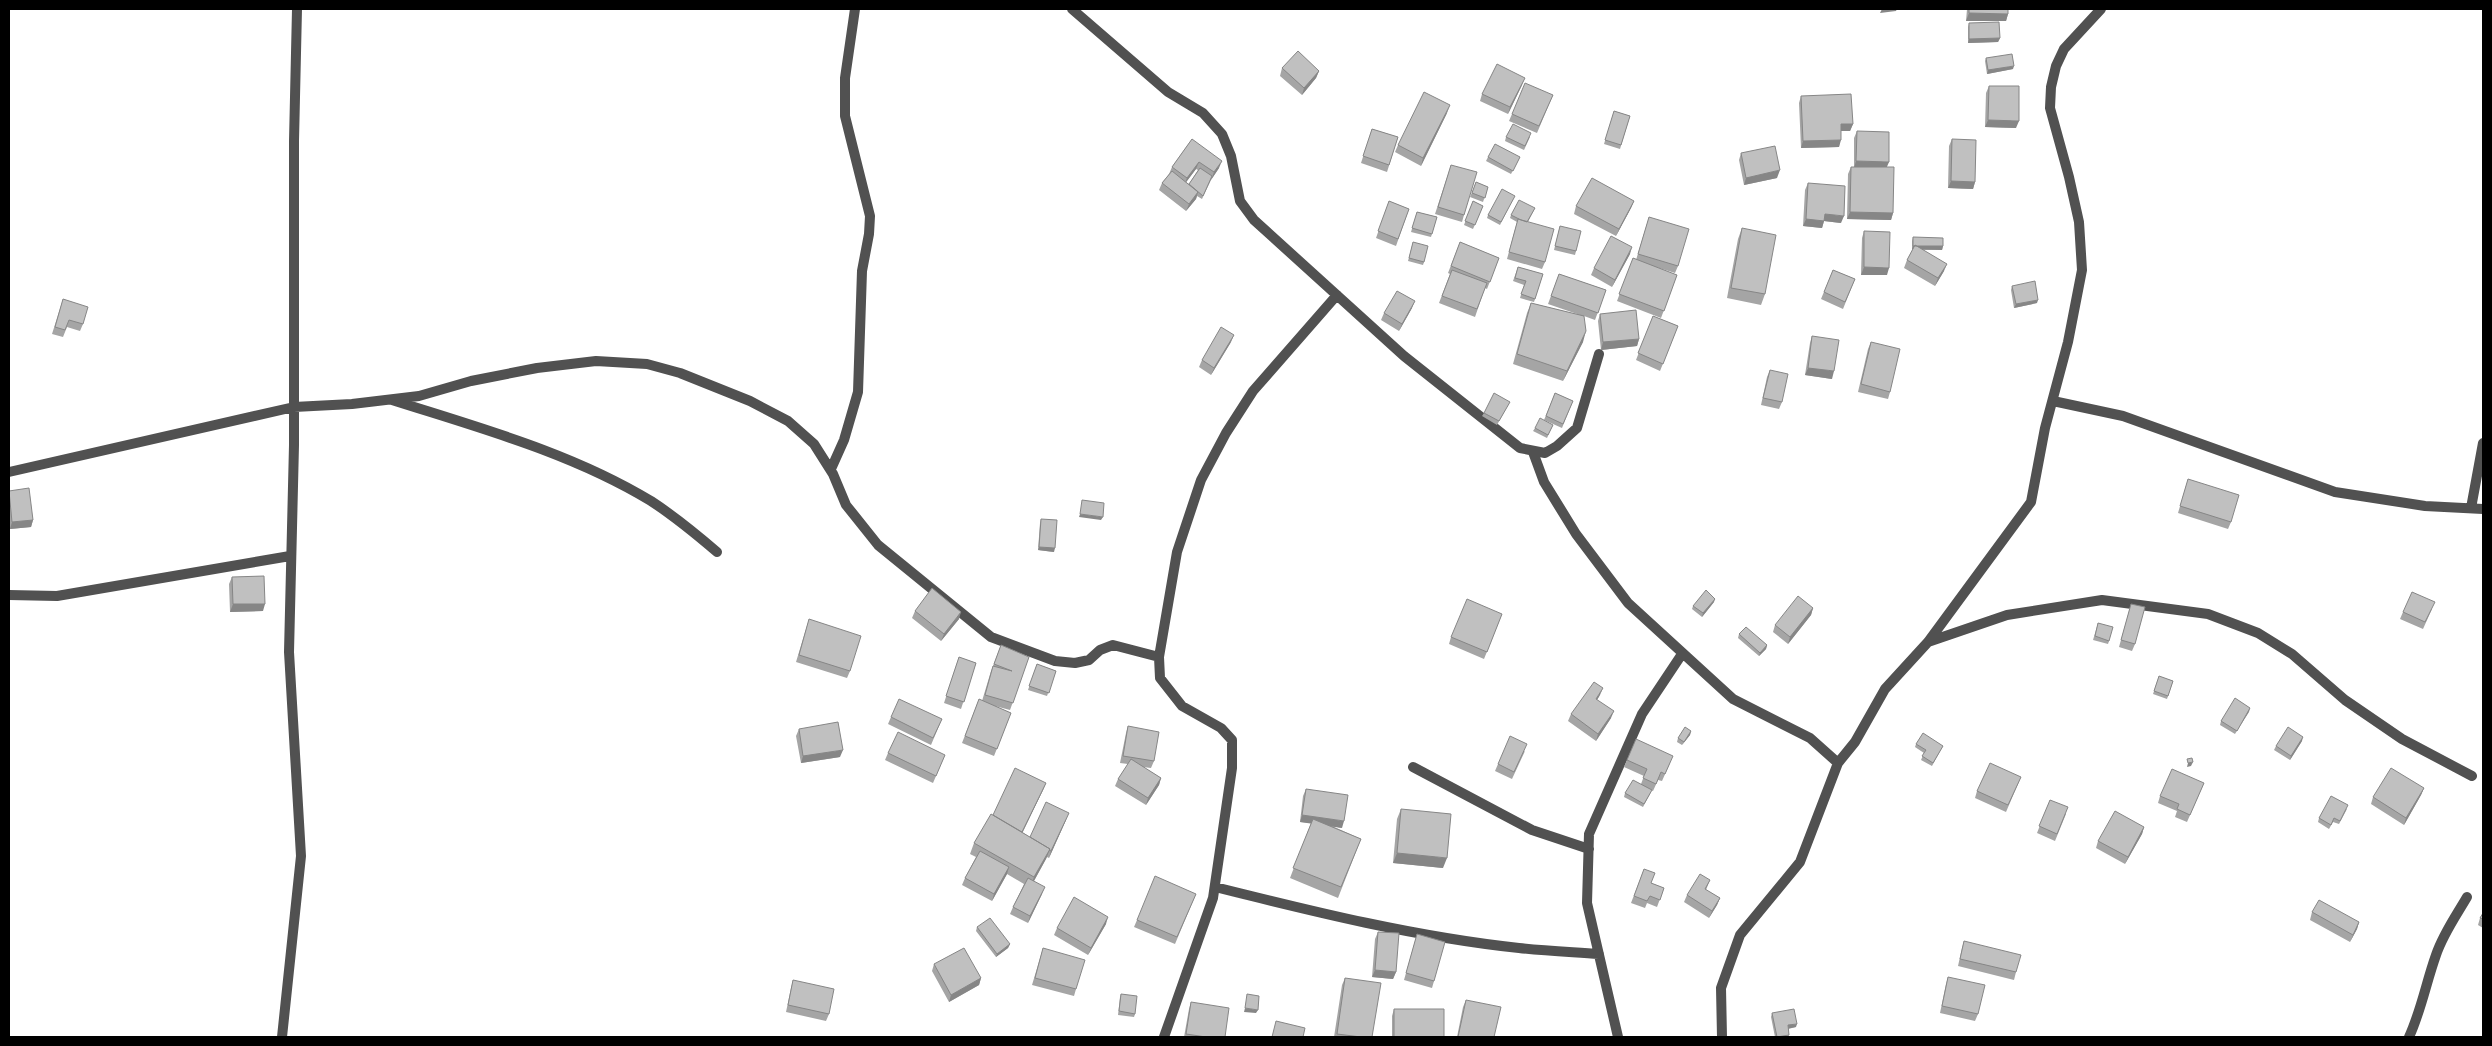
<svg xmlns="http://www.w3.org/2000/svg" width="2492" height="1046" viewBox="0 0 2492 1046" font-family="'IBM Plex Sans',sans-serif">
<rect width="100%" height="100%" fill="#fff"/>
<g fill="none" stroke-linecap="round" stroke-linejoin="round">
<!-- street -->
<path stroke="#515151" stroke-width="10" d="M1072,9L1168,92L1203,113L1222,134L1231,156L1240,201L1254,220L1404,356L1520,448L1545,453L1557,446L1577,428L1599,354
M392,400C480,428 572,453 651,501C674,516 696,534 717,552
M2053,401L2123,416L2335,492L2425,506L2483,509
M1533,452L1544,482L1576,534L1628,603L1733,699L1810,738L1838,763
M831,469L844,440L858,392L862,271L869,234L870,216L845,116V78L855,9
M9,472L294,407L352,404L419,396L471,381L537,368L596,361L647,364L680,373L750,401L788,421L814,444L833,474L846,505L878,545L991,637L1055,661L1075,663L1089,660L1100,650L1113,645L1159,657
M2471,508L2483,443
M9,595L57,596L290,556
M1928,642L2007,615L2102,600L2208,614L2258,633L2292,654L2345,700L2402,739L2472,776
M1413,767L1532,830L1589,849
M1215,887C1315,912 1416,937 1519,948C1546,951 1572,952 1599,954
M282,1037L301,856L289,652L294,445V141L297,9
M1164,1037L1213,898L1232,768V740L1221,728L1182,706L1160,678L1159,657L1177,552L1201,480L1226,433L1253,391L1337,295
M1618,1037L1587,903L1589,834L1642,714L1682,654
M1722,1037L1721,988L1740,935L1800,862L1838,763L1855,742L1885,689L1928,642L2031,502L2045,428L2068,342L2082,270L2079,222L2069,177L2050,108L2051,87L2056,66L2064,49L2101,9
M2409,1037C2421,1011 2426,983 2436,955C2443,934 2456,916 2467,897"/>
</g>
<!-- wall -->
<path fill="#a5a5a5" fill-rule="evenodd" d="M1967,9H2008V14L2006,21H1966Z
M1969,23L2000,38L1998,42L1968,43V27Z
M1986,58L2013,69L1987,74L1985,61Z
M1282,68L1319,71L1316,78L1302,95L1280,76Z
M1522,85L1508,114L1480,101L1482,94Z
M1989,86L2016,128L1985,127L1986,93Z
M1553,95L1537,133L1509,121L1512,114Z
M1801,96L1853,124L1850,131H1841L1839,147L1801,148L1799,103Z
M1614,111L1630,116L1620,149L1604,144Z
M1447,113L1421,166L1395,152L1398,145Z
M1372,129L1398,137L1387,172L1361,163Z
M1857,131L1887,167L1893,213L1891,220L1847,219L1848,174L1851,167H1854V138Z
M1506,137H1530L1524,150L1505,141Z
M1192,139L1219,168L1211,180L1202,199L1197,196L1196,199L1186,211L1159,190L1162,183L1169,174L1172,167ZM1196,169L1198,170L1189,184L1186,182Z
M1952,139L1975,182L1973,189L1948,188L1949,146Z
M1741,153L1777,178L1744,185L1739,160Z
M1488,157H1520L1511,174L1486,161Z
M1451,165L1464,215L1462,222L1435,214Z
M1476,182L1488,187L1483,202L1470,197Z
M1808,183L1841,223L1824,221L1822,228L1803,226L1805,190Z
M1513,199L1500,225L1487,218L1488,215Z
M1389,201L1409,209L1396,246L1376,238Z
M1473,201L1483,206L1473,229L1464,225Z
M1634,201L1631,208L1616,236L1574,214L1576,206Z
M1535,208L1528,222L1545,262L1542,269L1507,259L1517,222L1510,218L1511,215Z
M1417,212L1437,217L1431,237L1411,232Z
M1649,217L1678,266L1675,273L1656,267L1677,275L1661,318L1617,301L1633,258L1636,260Z
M1560,226L1576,251L1575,255L1554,250Z
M1742,228L1765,294L1761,305L1727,298L1738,239Z
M1864,231L1887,275H1861L1862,238Z
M1913,237L1943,246L1942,250H1922L1944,271L1935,286L1904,268L1907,260L1913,249H1912V241Z
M1413,242L1424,262L1423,265L1408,261Z
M1460,242L1499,258L1487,289L1485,288L1475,317L1439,303L1450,274L1448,273Z
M1630,254L1612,287L1591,275L1594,268Z
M1518,267L1543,274L1534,302L1520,298L1524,285L1513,281Z
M1833,270L1855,279L1843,309L1821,299Z
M1559,274L1606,290L1595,320L1584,316L1583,342L1563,381L1513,364L1527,313L1531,303L1580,315L1548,304Z
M2012,286L2037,303L2014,308L2011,290Z
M63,299L83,324L80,331L67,327L63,337L52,334Z
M1412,308L1399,331L1381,320L1384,313Z
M1600,314L1639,339L1637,346L1601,350L1598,321Z
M1653,316L1678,326L1660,371L1636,360Z
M1812,336L1832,379L1805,375L1810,343Z
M1231,342L1211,375L1199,367L1202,360Z
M1871,342L1890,392L1888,399L1858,392L1868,349Z
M1770,370L1782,402L1779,409L1761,405L1767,377Z
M1555,393L1573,401L1562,428L1544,420Z
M1508,405L1497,425L1482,416L1484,413Z
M1553,425L1547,438L1533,431L1535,428Z
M2188,479L2231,522L2228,529L2178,513Z
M9,491L33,520L31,527L10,529L9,520Z
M1041,519L1054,552L1038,550L1040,523Z
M232,577L263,611L230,612L229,584Z
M1714,602L1702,617L1692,609L1693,606Z
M2131,604L2135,644L2132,651L2119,647Z
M1813,608L1811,615L1788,644L1773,632L1775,625Z
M2432,609L2423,629L2400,619L2403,612Z
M915,611L959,619L941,641L912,618Z
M1502,614L1484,659L1449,644L1451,637Z
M809,619L850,671L847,678L796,662Z
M2098,623L2109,641L2108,644L2093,640Z
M1739,634L1767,645L1766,649L1759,656L1738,638Z
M1001,645L1029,657L1010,710L995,706L1011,713L994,756L962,743L979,699L982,701L991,671Z
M959,657L976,663L961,709L944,703Z
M1037,664L1056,671L1047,696L1028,690Z
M2159,676L2173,681L2167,699L2153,694Z
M1600,695L1597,700L1611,718L1596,741L1568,721L1571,714Z
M2250,708L2235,734L2220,725L2221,721Z
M891,717L942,719L931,745L888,724Z
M1128,726L1154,761L1151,768L1143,767L1161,778L1159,785L1146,805L1115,786L1118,779L1128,764L1120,763L1126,733Z
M799,729L840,757L801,763L796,736Z
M1691,731L1690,735L1682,745L1677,742L1678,738Z
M2302,741L2290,760L2274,750L2276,746Z
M1916,744L1943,746L1932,766L1921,760L1924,753L1915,747Z
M1525,751L1512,779L1495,771L1498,764Z
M888,753L945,755L933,783L885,760Z
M1627,760L1670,763L1662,781L1658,780L1653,791L1651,790L1650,794L1643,807L1624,797L1625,793L1641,784L1644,776L1624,767Z
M2021,777L2006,812L1975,798L1977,791Z
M1046,783L1043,790L1022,832L1030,837L1066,820L1049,858L1047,857L1034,881L1042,894L1028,923L1010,914L1013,907L1024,884L1007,874L992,901L962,885L965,878L976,857L970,854L974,843L993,815Z
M2204,783L2187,822L2175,817L2177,811L2158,803L2160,796Z
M2424,788L2421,795L2404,825L2371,804L2373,797Z
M1306,789L1342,828L1332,826L1361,839L1338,898L1290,878L1311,823L1300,822L1303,796Z
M2050,800L2066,814L2055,841L2037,833Z
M1401,809L1443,868L1393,863L1397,819Z
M2347,809L2339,824L2333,822L2329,829L2318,822L2319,818Z
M2144,827L2142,834L2125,864L2096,848L2098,841Z
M1644,869L1651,883L1664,888L1657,907L1647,903L1645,908L1631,903Z
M1710,880L1706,890L1720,898L1717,905L1709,918L1684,902L1687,895Z
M1196,894L1175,944L1134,927L1137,920Z
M2312,912L2359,922L2357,929L2350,942L2310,920Z
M2483,913V928L2478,925L2480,918Z
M1106,924L1088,955L1054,935L1057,928Z
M977,927L1010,944L1008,948L996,957L976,931Z
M1378,932L1396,972L1393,979L1372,977L1375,939Z
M1417,934L1434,981L1432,988L1404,980Z
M1964,941L2016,972L2014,980L1958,966L1962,948Z
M1043,948L1076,989L1074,996L1032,985Z
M934,964L981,978L979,985L949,1002L932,971Z
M1948,977L1978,1014L1975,1021L1940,1013L1946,984Z
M1345,978L1372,1037H1334L1342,985Z
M793,980L829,1014L826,1021L786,1012L791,988Z
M1121,994L1135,1014L1134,1017L1118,1015L1120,997Z
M1466,1000L1494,1037H1457L1463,1007Z
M1191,1002L1225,1037H1184L1189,1009Z
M1394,1009L1444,1037H1392V1016Z
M1772,1013L1796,1027L1788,1029L1789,1037H1775L1771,1017Z"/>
<!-- shaded-wall -->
<path fill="#868686" d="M1882,9H1897L1896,11L1880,13Z
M1969,13L2008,14L2006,21H1966Z
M2000,38L1998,42L1968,43L1969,39Z
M2014,66L2013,69L1987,74L1988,70Z
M1319,71L1316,78L1302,95L1304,88Z
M1525,78L1522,85L1508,114L1510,107Z
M1450,105L1447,113L1421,166L1423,158Z
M1988,120L2019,121L2016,128L1985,127Z
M1841,124H1853L1850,131H1838Z
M1841,140L1839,147L1801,148L1803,141Z
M1222,161L1219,168L1211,180L1214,172Z
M1856,161L1889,162L1886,169L1854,168Z
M1199,162L1196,169L1184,185L1187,178Z
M1780,170L1777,178L1744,185L1746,178Z
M1951,181L1975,182L1973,189L1948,188Z
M1198,192L1196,199L1186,211L1189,204Z
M1634,201L1631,208L1616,236L1619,229Z
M1850,212L1893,213L1891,220L1847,219Z
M1825,214L1844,216L1841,223L1824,221L1822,228L1803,226L1806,219Z
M1913,246H1943L1942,250L1912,249Z
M1632,247L1630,254L1612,287L1615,280Z
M1947,264L1944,271L1935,286L1938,278Z
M1864,267L1889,268L1887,275H1861Z
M2038,300L2037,303L2014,308L2016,304Z
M1415,301L1412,308L1399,331L1402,324Z
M1586,331L1583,342L1563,381L1567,371Z
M1234,335L1231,342L1211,375L1214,368Z
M1639,339L1637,346L1601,350L1603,342Z
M1808,368L1834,371L1832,379L1805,375Z
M1080,514L1103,517L1101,520L1079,517Z
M33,520L31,527L10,529L12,522Z
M1039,547L1055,548L1054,552L1038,550Z
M1715,599L1714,602L1702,617L1703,613Z
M233,604H265L263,611L230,612Z
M1813,608L1811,615L1788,644L1790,637Z
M961,612L959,619L941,641L944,634Z
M1767,645L1766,649L1759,656L1760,653Z
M1603,688L1600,695L1593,706L1596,699Z
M2250,708L2249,712L2235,734L2237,731Z
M1614,711L1611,718L1596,741L1598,734Z
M1691,731L1690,735L1682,745L1684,742Z
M2303,737L2302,741L2290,760L2291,756Z
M843,750L840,757L801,763L803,756Z
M2193,762L2191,766L2187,767L2188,763Z
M1161,778L1159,785L1146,805L1148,798Z
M1046,783L1043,790L1018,842L1020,835Z
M2424,788L2421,795L2404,825L2406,818Z
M1069,813L1066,820L1049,858L1051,851Z
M1302,815L1344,821L1342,828L1300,822Z
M2144,827L2142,834L2125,864L2128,857Z
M1050,849L1046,859L1030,888L1034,877Z
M1397,853L1447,858L1443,868L1393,863Z
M1009,867L1007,874L992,901L994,894Z
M1045,887L1042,894L1028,923L1030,916Z
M1720,898L1717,905L1709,918L1712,911Z
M1108,917L1106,924L1088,955L1091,948Z
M2359,922L2357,929L2350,942L2353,935Z
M1010,944L1008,948L996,957L997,954Z
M1375,970L1396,972L1393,979L1372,977Z
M981,978L979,985L949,1002L951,995Z
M1245,1008L1258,1010L1256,1013L1244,1012Z
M1797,1024L1796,1027L1786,1029L1788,1025Z"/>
<!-- building -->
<path fill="#c0c0c0" stroke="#868686" d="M1969,9H2008V14L1969,13Z
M1999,22L2000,38L1969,39V23Z
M1298,51L1319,71L1304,88L1282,68Z
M2012,54L2014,66L1988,70L1986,58Z
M1497,64L1525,78L1510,107L1482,94Z
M1525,83L1553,95L1539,126L1512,114Z
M1989,86H2019V121L1988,120Z
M1424,92L1450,105L1423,158L1398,145Z
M1851,94L1853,124H1841V140L1803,141L1801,96Z
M1614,111L1630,116L1621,145L1605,140Z
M1513,124L1531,133L1525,146L1506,137Z
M1372,129L1398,137L1389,165L1363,156Z
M1857,131L1889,132V162L1856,161Z
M1192,139L1222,161L1214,172L1199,162L1187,178L1172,167Z
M1952,139L1976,140L1975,182L1951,181Z
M1495,144L1520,157L1513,171L1488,157Z
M1775,146L1780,170L1746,178L1741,153Z
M1451,165L1477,172L1464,215L1438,207Z
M1851,167H1894L1893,213L1850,212Z
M1200,168L1212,176L1203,196L1189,184Z
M1172,171L1198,192L1189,204L1162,183Z
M1592,178L1634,201L1619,229L1576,206Z
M1476,182L1488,187L1485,198L1472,193Z
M1808,183L1845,186L1844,216L1825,214L1824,221L1806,219Z
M1502,189L1515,196L1501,222L1488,215Z
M1519,200L1535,208L1527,222L1521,220L1511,215Z
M1389,201L1409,209L1398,239L1378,231Z
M1473,201L1483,206L1475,225L1465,221Z
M1417,212L1437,217L1432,234L1412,228Z
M1649,217L1689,229L1678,266L1638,254Z
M1518,219L1554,229L1545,262L1509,252Z
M1560,226L1581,231L1576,251L1555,246Z
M1742,228L1776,235L1765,294L1731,288Z
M1864,231L1890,232L1889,268L1864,267Z
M1611,236L1632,247L1615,280L1594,268Z
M1913,237L1943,238V246H1913Z
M1413,242L1428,246L1424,262L1409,258Z
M1460,242L1499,258L1490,282L1451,266Z
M1915,245L1947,264L1938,278L1907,260Z
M1633,258L1677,275L1664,311L1619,294Z
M1518,267L1543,274L1535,299L1521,294L1526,281L1515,278Z
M1452,270L1487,283L1477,309L1442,296Z
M1833,270L1855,279L1845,302L1824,292Z
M1559,274L1606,290L1598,313L1551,296Z
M2035,281L2038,300L2016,304L2012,286Z
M1397,291L1415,301L1402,324L1384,313Z
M63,299L88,307L83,324L69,320L65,330L55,327Z
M1531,303L1584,316L1586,331L1567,371L1517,354Z
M1636,310L1639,339L1603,342L1600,314Z
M1653,316L1678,326L1663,364L1638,353Z
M1221,327L1234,335L1214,368L1202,360Z
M1812,336L1839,340L1834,371L1808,368Z
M1871,342L1900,349L1890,392L1861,384Z
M1770,370L1788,374L1782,402L1763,398Z
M1494,393L1510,402L1499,421L1484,413Z
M1555,393L1573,401L1563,424L1546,416Z
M1540,418L1553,425L1548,435L1535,428Z
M2188,479L2239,495L2231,522L2180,506Z
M29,488L33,520L12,522L9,491Z
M1082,500L1104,503L1103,517L1080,514Z
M1041,519L1057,520L1055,548L1039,547Z
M264,576L265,604H233L232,577Z
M932,588L961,612L944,634L915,611Z
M1706,590L1715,599L1703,613L1693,606Z
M2412,592L2435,602L2425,622L2403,612Z
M1798,596L1813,608L1790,637L1775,625Z
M1467,599L1502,614L1487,652L1451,637Z
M2131,604L2145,607L2135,644L2121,640Z
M809,619L861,636L850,671L799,655Z
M2098,623L2113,627L2109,641L2095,636Z
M1746,627L1767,645L1760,653L1739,634Z
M1001,645L1029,657L1013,703L985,695L993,666L1012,671L994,664Z
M959,657L976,663L964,702L946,696Z
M1037,664L1056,671L1049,693L1029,686Z
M2159,676L2173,681L2168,696L2154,691Z
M1594,682L1603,688L1596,699L1614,711L1598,734L1571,714Z
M2235,698L2250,708L2237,731L2221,721Z
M899,699L942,719L933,738L891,717Z
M979,699L1011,713L997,749L965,736Z
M838,722L843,750L803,756L799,729Z
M1128,726L1159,732L1154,761L1123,756Z
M1685,727L1691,731L1684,742L1678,738Z
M2288,727L2303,737L2291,756L2276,746Z
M898,732L945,755L936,776L888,753Z
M1923,733L1943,746L1933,763L1922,756L1926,750L1916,744Z
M1510,736L1527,744L1514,772L1498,764Z
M1636,739L1673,756L1665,774L1661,772L1656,784L1643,778L1647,769L1627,760Z
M2192,758L2193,762L2188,763L2187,759Z
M1131,759L1161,778L1148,798L1118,779Z
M1990,763L2021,777L2008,805L1977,791Z
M1015,768L1046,783L1022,832L993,815Z
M2391,768L2424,788L2406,818L2373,797Z
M2172,769L2204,783L2190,815L2177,809L2179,804L2160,796Z
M1633,780L1652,790L1644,804L1625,793Z
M1306,789L1348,795L1344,821L1302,815Z
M2331,796L2348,805L2340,821L2334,818L2331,825L2319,818Z
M2050,800L2068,807L2057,834L2039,826Z
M1046,802L1069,813L1051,851L1049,850L1050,849L1030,837Z
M1401,809L1451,814L1447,858L1397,853Z
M2115,811L2144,827L2128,857L2098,841Z
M991,814L1050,849L1034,877L974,843Z
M1313,819L1361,839L1341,887L1293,868Z
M980,851L1009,867L994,894L965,878Z
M1644,869L1655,873L1651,883L1664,888L1660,900L1650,896L1647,901L1634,896Z
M1700,874L1710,880L1705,889L1720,898L1712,911L1687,895Z
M1155,876L1196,894L1177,937L1137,920Z
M1028,878L1045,887L1030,916L1013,907Z
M1074,897L1108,917L1091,948L1057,928Z
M2319,900L2359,922L2353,935L2312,912Z
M2483,913V919L2480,918Z
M990,918L1010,944L997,954L977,927Z
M1378,932L1399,933L1396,972L1375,970Z
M1417,934L1445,942L1434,981L1406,973Z
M1964,941L2021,955L2016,972L1960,959Z
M964,948L981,978L951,995L934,964Z
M1043,948L1085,960L1076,989L1035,978Z
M1948,977L1985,985L1978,1014L1942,1006Z
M1345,978L1381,983L1372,1037H1361L1337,1034Z
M793,980L834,989L829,1014L788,1005Z
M1121,994L1137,996L1135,1014L1119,1011Z
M1247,994L1259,996L1258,1010L1245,1008Z
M1466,1000L1501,1007L1494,1037H1458Z
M1191,1002L1229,1008L1225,1037H1206L1186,1034Z
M1394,1009H1444V1037H1394Z
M1794,1009L1797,1024L1788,1025L1789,1035L1777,1037L1772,1013Z
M1276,1021L1305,1028L1303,1037H1272Z"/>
<!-- border -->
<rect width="2492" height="1046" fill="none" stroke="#000000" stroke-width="20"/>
</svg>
